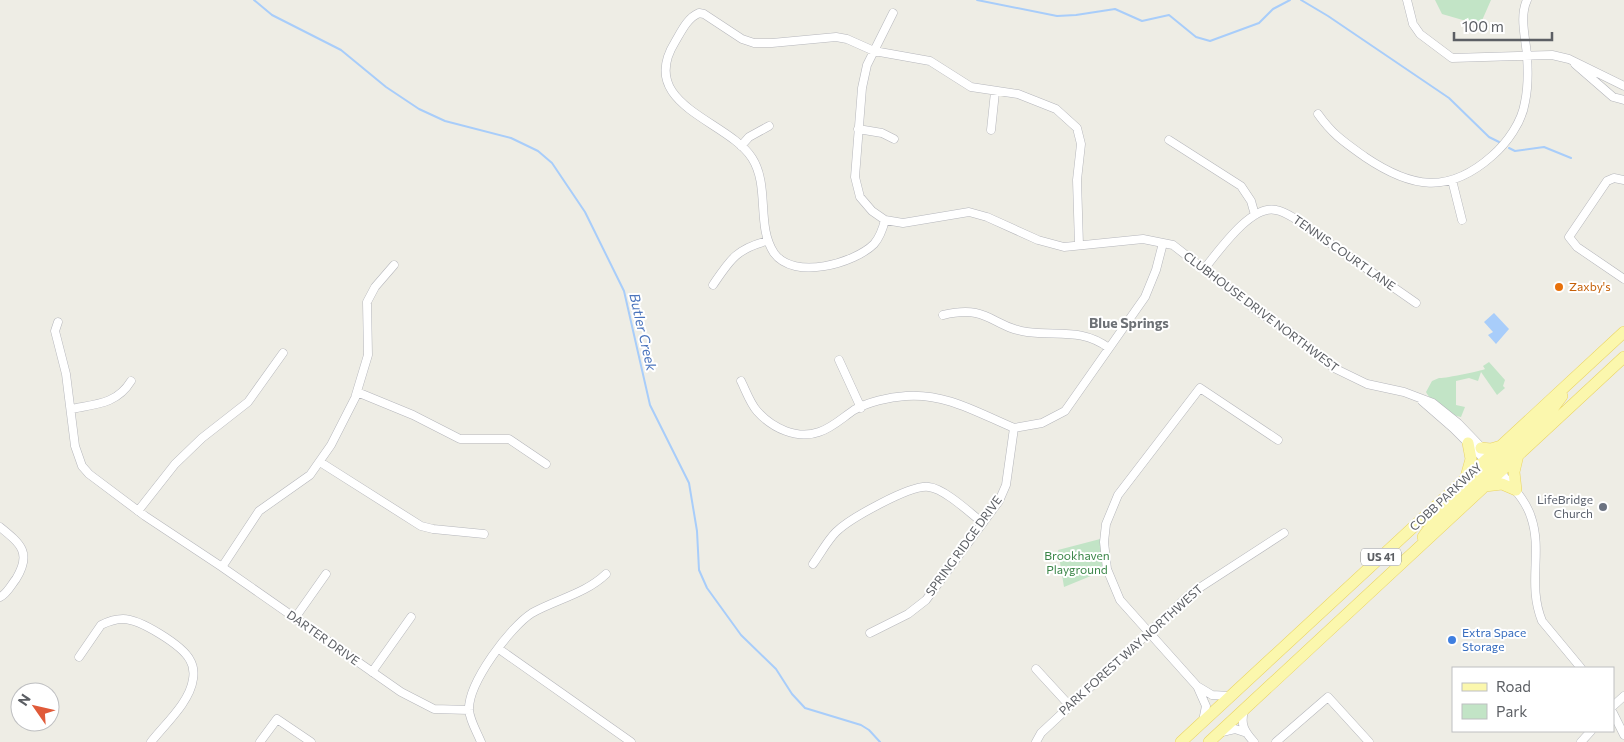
<svg xmlns="http://www.w3.org/2000/svg" width="1624" height="742" viewBox="0 0 1624 742" font-family="Commissioner,sans-serif">
<rect width="100%" height="100%" fill="#eeede5"/>
<!-- green -->
<path fill="#c2e4c6" d="M1435,0H1491L1480,25L1442,14Z
M1489,362L1505,380L1503,386L1505,388L1497,395L1481,372L1478,381L1469,378L1456,381V405L1465,407L1461,417C1449,415 1431,402 1426,392L1432,381L1439,378C1442,379 1481,371 1485,369L1483,366Z
M1104,538L1103,571L1064,587L1058,550Z"/>
<!-- water -->
<path fill="#a8cdfa" d="M1494,313L1509,329L1496,344L1488,335L1493,332L1484,322Z"/>
<g fill="none" stroke-linecap="round" stroke-linejoin="round">
<!-- stream -->
<path stroke="#a8cdfa" stroke-width="2" d="M254,0L272,15L341,50L386,87L419,109L445,121L511,138L538,151L552,163L585,212L624,291L650,405L689,483L697,531L699,570L707,588L741,635L776,669L792,694L805,708L861,725L869,730L880,742
M977,0L1057,16L1076,15L1115,9L1142,21L1169,15L1196,37L1210,41L1259,23L1273,9L1290,0
M1301,0L1328,16L1449,98L1489,137L1499,142
M1509,148L1515,151L1544,147L1571,158"/>
<defs>
<path id="minor" d="M1407,0L1413,24L1420,34L1452,58L1552,55L1569,59L1624,86
M893,13L867,65L862,88L855,177L860,197L872,211L885,220L903,223L969,212L987,217L1038,240L1064,247L1143,239L1173,245L1260,313L1293,334L1334,368L1367,384L1404,392L1433,403L1458,423L1484,450
M1575,64L1613,97L1624,100
M1318,114C1333,135 1344,142 1365,157C1411,188 1448,195 1492,156C1507,143 1522,122 1525,102C1528,88 1528,70 1527,56C1526,39 1519,17 1527,0
M858,129L882,133L894,139
M991,130L995,92
M1169,140L1241,186L1251,201L1255,215
M741,146L749,137L769,126
M1452,180L1462,220
M1624,180L1614,178L1607,181L1569,237L1577,247L1624,279
M885,220C883,228 880,237 874,244C855,263 794,281 774,253C756,226 770,186 752,158C728,120 636,105 675,42C681,32 687,18 699,13L704,14L742,39L754,43H772L836,37L847,39L874,51L930,61L971,87L1018,94L1056,109L1077,128L1081,144L1077,180L1079,245
M1204,269C1219,251 1251,204 1276,210C1282,211 1289,215 1294,218L1416,303
M713,285C730,260 736,249 767,241
M943,315C990,304 991,327 1027,332C1058,336 1082,328 1109,348
M58,322L55,331L66,374L75,446L82,466L89,474L145,516L222,567L401,692L434,709L469,710
M839,360L861,408
M741,381C746,391 750,403 757,411C772,428 797,440 819,432C832,428 842,418 854,410C868,402 889,397 906,396C946,393 978,413 1014,428
M357,392L413,415L460,439H509L546,464
M1422,401L1453,428L1488,463
M71,409C96,404 117,404 131,381
M1014,428L1042,423L1065,411L1145,297L1156,270L1163,243
M320,462L421,526L433,529L484,534
M1498,469C1510,485 1525,498 1531,517C1543,552 1527,584 1542,621L1581,668
M138,511L175,464L202,438L248,402L283,353
M0,527C21,544 32,553 16,579C11,585 7,594 0,597
M813,564C821,553 827,541 836,532C849,519 911,484 929,487C945,489 970,513 983,523
M222,567L259,511L310,475L331,445L355,398L368,355L367,302L375,287L394,265
M295,618L326,574
M870,633L908,614L926,600L999,501L1006,485L1014,428
M499,649L631,742
M79,657L101,625C107,622 115,619 123,619C140,619 182,645 190,660C193,665 194,673 193,679C190,702 165,724 151,742
M1036,669L1070,706
M372,672L411,617
M1198,688L1206,706L1203,721
M1230,696L1212,695L1197,686L1120,600L1107,569L1104,542L1106,524L1118,495L1200,388L1278,440
M1613,706L1624,696
M1244,711C1240,725 1245,732 1254,742
M1613,713L1624,735
M1222,732L1235,729L1244,732
M260,742L277,719L311,742
M481,742C477,732 470,721 469,710C468,683 510,627 532,613C557,599 585,594 606,574
M1036,742L1041,733L1070,706L1190,594L1284,533
M1276,742L1328,697L1369,742
M1581,742L1591,731"/>
<path id="primary" d="M1481,448L1491,449L1501,446
M1466,477L1471,459L1468,443
M1485,486L1502,484L1516,490
M1516,490L1514,472L1518,455
M1423,537L1436,519L1548,415L1562,396
M1181,742L1624,332
M1209,742L1624,357"/>
</defs>
<!-- minor casing -->
<use href="#minor" stroke="#b5b6bb" stroke-width="9"/>
<!-- primary casing -->
<use href="#primary" stroke="#ead462" stroke-width="12"/>
<!-- minor -->
<use href="#minor" stroke="#fff" stroke-width="8"/>
<!-- primary -->
<use href="#primary" stroke="#fbf7ad" stroke-width="11"/>
</g>
<!-- markers -->
<circle fill="#e8710a" stroke="#fff" stroke-width="2" cx="1559" cy="287" r="5"/>
<circle fill="#6b7280" stroke="#fff" stroke-width="2" cx="1603" cy="507" r="5"/>
<circle fill="#3f7fe0" stroke="#fff" stroke-width="2" cx="1452" cy="640" r="5"/>
<g text-anchor="middle" stroke-width="4" stroke-linejoin="round" paint-order="stroke">
<!-- shield labels -->
<rect fill="#fff" stroke="#8d8f92" stroke-width="1" x="1361" y="548.5" width="40" height="17" rx="4"/>
<g font-size="11" font-weight="bold" fill="#5c5f64">
<text x="1381" y="561">US 41</text>
</g>
<!-- street labels -->
<g font-size="12" fill="#5c5f64" stroke="#fff">
<text transform="translate(1344 253) rotate(35)" y="4">TENNIS COURT LANE</text>
<text transform="translate(1261 312) rotate(37)" y="4">CLUBHOUSE DRIVE NORTHWEST</text>
<text transform="translate(1446 497) rotate(-43)" y="4">COBB PARKWAY</text>
<text transform="translate(964 546) rotate(-54)" y="4">SPRING RIDGE DRIVE</text>
<text transform="translate(323 638) rotate(35)" y="4">DARTER DRIVE</text>
<text transform="translate(1131 650) rotate(-42)" y="4">PARK FOREST WAY NORTHWEST</text>
</g>
<!-- food labels -->
<g font-size="12" fill="#c56008" stroke="#fff" text-anchor="start">
<text x="1569" y="291">Zaxby's</text>
</g>
<!-- worship labels -->
<g font-size="12" fill="#5b616d" stroke="#fff" text-anchor="end">
<text x="1593" y="504">LifeBridge<tspan x="1593" dy="14">Church</tspan></text>
</g>
<!-- park labels -->
<g font-size="12" fill="#3a8547" stroke="#fff">
<text x="1077" y="560">Brookhaven<tspan x="1077" dy="14">Playground</tspan></text>
</g>
<!-- shop labels -->
<g font-size="12" fill="#366cbe" stroke="#fff" text-anchor="start">
<text x="1462" y="637">Extra Space<tspan x="1462" dy="14">Storage</tspan></text>
</g>
<!-- neighbourhood labels -->
<g font-size="14" font-weight="bold" fill="#6d7176" stroke="#fff">
<text x="1129" y="328">Blue Springs</text>
</g>
<!-- water labels -->
<g font-size="14" font-style="italic" fill="#4c75bd" stroke="#fff">
<text transform="translate(643 332) rotate(77)" y="5">Butler Creek</text>
</g>
</g>
<!-- legend -->
<rect x="1452" y="667" width="162" height="65" fill="#ffffff" stroke="#bebfc1"/>
<rect x="1462" y="683" width="25" height="8" fill="#fbf7ad" stroke="#bebfc1"/>
<text x="1496" y="692" font-size="15" fill="#5c5f64">Road</text>
<rect x="1462" y="704" width="25" height="15" fill="#c2e4c6" stroke="#bebfc1"/>
<text x="1496" y="717" font-size="15" fill="#5c5f64">Park</text>
<!-- north arrow -->
<g transform="translate(35 707) rotate(304)"><circle r="24" fill="#ffffff" stroke="#bebfc1"/>
<path d="M0-4L9 19L0 12L-9 19Z" fill="#e05a39"/>
<text y="-8" font-size="14" font-weight="bold" text-anchor="middle" fill="#5c5f64">N</text>
</g>
<!-- scale -->
<path d="M1454 32v8h98v-8" fill="none" stroke="#5c5f64" stroke-width="2.5"/>
<text x="1462" y="32" font-size="15" fill="#5c5f64" stroke="#ffffff" stroke-width="4" paint-order="stroke">100 m</text>
</svg>
